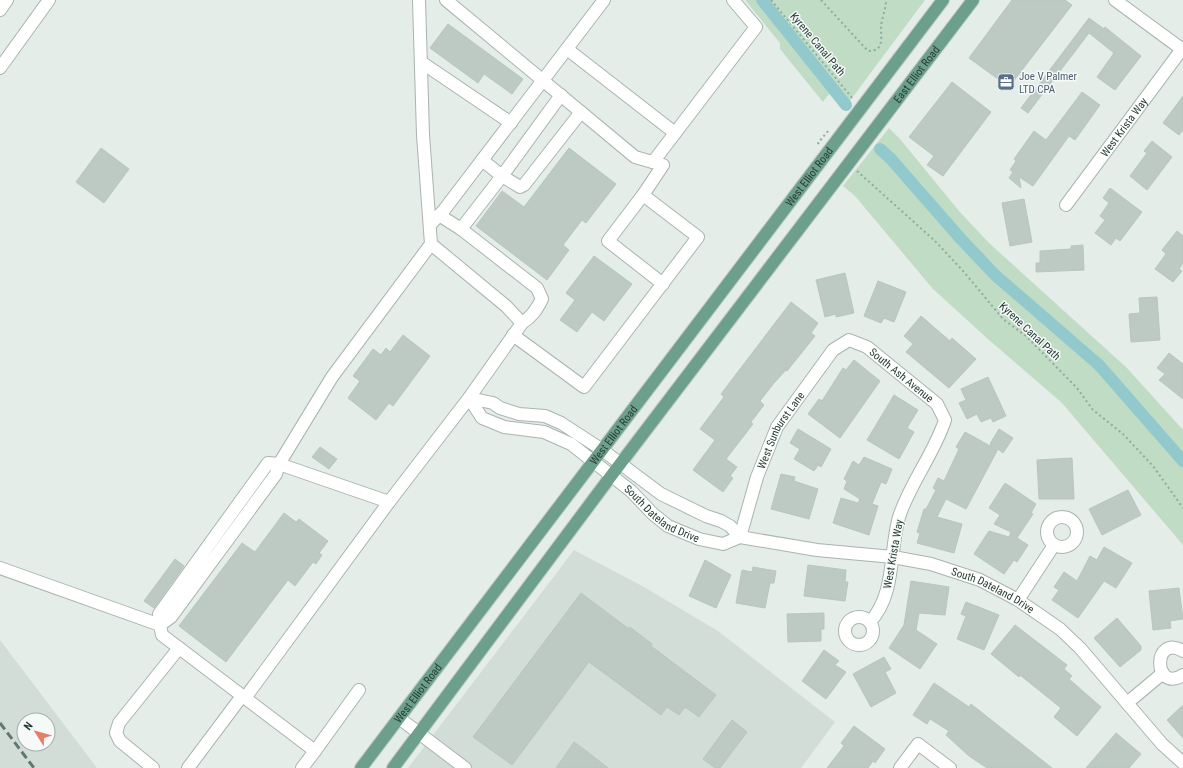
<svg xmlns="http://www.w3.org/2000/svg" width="1183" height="768" viewBox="0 0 1183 768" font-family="'Roboto Condensed',sans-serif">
<rect width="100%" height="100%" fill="#e5ede8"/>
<!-- built -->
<path fill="#d3ddd7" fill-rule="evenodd" d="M574,550L644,587L718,631L835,722L801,768H408Z
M0,640L97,768H0ZM24,720H48V744H24Z"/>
<!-- green -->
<path fill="#c0dcc5" d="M745,0H925L849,102L835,86L823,102L780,49V43Z
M889,128L900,139L959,211L989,243L1127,368L1183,430V545L1062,403L989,340L933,289L855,196L843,186Z"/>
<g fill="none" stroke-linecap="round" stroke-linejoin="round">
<!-- canal -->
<path stroke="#92c9cd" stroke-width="12" d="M762,0L846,105
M880,149L891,159L960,238L995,275L1099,365L1183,461"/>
</g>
<!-- building -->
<path fill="#bdcac4" stroke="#b7c6bf" d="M1012,0H1065L1072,5L1009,87L969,58Z
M1089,18L1104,29L1105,27L1141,56L1115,90L1097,77L1114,53L1089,33L1028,113L1021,108Z
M448,24L523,79L512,94L484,74L478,83L430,48Z
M952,82L991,112L943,176L927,165L934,156L909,137Z
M1082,92L1100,105L1075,140L1069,136L1033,186L1019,177L1021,188L1009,178L1013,172L1010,170L1016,161L1014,159L1034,131L1046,140Z
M1183,96V130L1179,135L1163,123Z
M1152,141L1172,157L1147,190L1130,176L1147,153L1144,151Z
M101,148L129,169L104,203L76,182Z
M569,148L616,184L586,223L582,220L563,245L569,250L547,280L476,226L502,191L524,207Z
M1110,188L1142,212L1120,241L1116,238L1111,245L1095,233L1105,220L1100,216L1109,203L1103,198Z
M1024,199L1032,242L1010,246L1002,203Z
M1177,231L1183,236V263L1179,269L1182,271L1173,282L1155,269L1166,254L1162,250Z
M1083,245L1084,270L1036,272V263H1040V251L1071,249V246Z
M594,256L632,284L604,321L592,312L577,332L560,320L575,300L566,293Z
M845,273L854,313L836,317V314L825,317L816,280Z
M878,281L906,292L894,322L884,318L881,323L864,316Z
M1157,297L1160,340L1131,342L1129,314L1140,313L1139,298Z
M791,302L818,323L811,333L815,336L787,371L786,370L774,383L760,401L764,405L751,422L753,424L726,459L737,467L730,476L733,478L723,492L693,470L715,440L700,429L724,397L721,394Z
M921,316L950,341L952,338L976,359L949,388L906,352L913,344L904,336Z
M403,335L430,356L393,406L389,403L376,420L348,398L360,381L353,376L373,349L381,355L386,348L390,352Z
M1169,353L1183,364V399L1159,380L1165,374L1157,368Z
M854,360L880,381L840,438L808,414L819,399L822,401L843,368L846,370Z
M988,377L1006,416L993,422L991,418L981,422L977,414L967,419L959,403L966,400L961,389Z
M894,395L918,410L907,428L914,432L899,459L867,440Z
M798,429L831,449L821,467L818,465L814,471L794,459L800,449L790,443Z
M999,429L1013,438L1003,453L998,449L966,509L946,499L937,517L962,524L954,553L917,543L920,533L917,532L924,509H926L936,490L933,488L938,478L944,481L959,449L956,447L965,432L992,447L990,444Z
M320,447L337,459L329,469L312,457Z
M864,457L892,469L886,484L881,482L872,504L878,506L869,535L833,523L841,498L858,503L860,499L844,489L847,481L844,479L853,461L859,465Z
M1072,458L1074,499H1039L1037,460Z
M781,474L795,477L794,481L818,489L809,519L771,509Z
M1005,483L1036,504L1031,513L1033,514L1017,538L1028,545L1017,562L1014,560L1004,574L974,554L989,531L1009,537L1011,532L994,524L1000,515L989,508Z
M1128,490L1141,515L1102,535L1089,509Z
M284,513L296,522L299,519L328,541L319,553L322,555L316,564L313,562L295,586L288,580L226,662L179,626L242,543L255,552Z
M1104,547L1132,563L1116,588L1104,581L1078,618L1052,600L1059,590L1054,587L1064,572L1077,581L1090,556L1097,560Z
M175,559L184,566L154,608L144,601Z
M705,560L731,575L716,608L689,596Z
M808,565L846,570L845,582H848L845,601L804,596Z
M753,567L776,571L774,583H770L765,608L736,603L742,570L752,572Z
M911,581L949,587L945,615L919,613L916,630L937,644L920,669L889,648L904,625Z
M1179,588L1183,619L1170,621L1171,628L1153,630L1149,591Z
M581,593L629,629L630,627L652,644L651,646L716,695L699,717L685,707L679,715L667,707L661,715L589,662L512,765L473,737Z
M966,602L999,615L984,650L957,639L966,616L961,614Z
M824,613V629H821V641L788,642L787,614Z
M1117,618L1141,646V650L1120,667L1094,638Z
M1015,625L1067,665L1064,669L1072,676L1069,679L1101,707L1077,736L1054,717L1061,708L1020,675L1019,677L991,654Z
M824,650L839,661L835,665L846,672L826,699L802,681Z
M884,657L891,669L885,672L896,693L871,707L853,674Z
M934,683L969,707L971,704L1052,768H987L969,756L946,735L949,731L930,719L927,724L913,715Z
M1183,705V738L1167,720Z
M732,720L747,732L720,768H715L703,759Z
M854,726L885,749L875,763L873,761L868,768H827L844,746L841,743Z
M1116,733L1141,754L1129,768H1086Z
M574,742L589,753L608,768H556Z"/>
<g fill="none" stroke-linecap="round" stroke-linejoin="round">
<defs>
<g id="minor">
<path d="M419,0L423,135L431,244L332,377L279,464L389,502L469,398L522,323L506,306L431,244"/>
<path d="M446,0L635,157L663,165L643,195L698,237L584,387L513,335"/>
<path d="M1115,0L1183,50"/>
<path d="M0,10L7,0"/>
<path d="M567,49L675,133"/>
<path d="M421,62L511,123"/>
<path d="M0,68L49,0"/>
<path d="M482,160L502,176L561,95"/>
<path d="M653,162L756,27L733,0"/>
<path d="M643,195L608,241L663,284"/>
<path id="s1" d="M1066,205L1182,49"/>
<path d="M439,215L461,229L502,176L520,187L524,185L581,112"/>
<path d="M430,225L444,210L604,0"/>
<path d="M461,229L537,288L542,299C537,309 532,317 522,323"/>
<path d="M268,463L279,464L276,474L171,617L160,625L159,614Z"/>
<circle cx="1062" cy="532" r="15"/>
<path id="s2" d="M740,537L730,526L721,521L706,516L661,494L601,449L561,423L545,416L519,414L500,408L493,403L469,398L482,418L492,422L504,427L544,432L571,444L631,491L653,514L668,526L699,539L723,544L740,537L817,550L893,557L931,564L980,580L1018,600L1060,629L1080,648L1162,744L1183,763"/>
<path id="s3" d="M740,537L757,477L777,427L833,350L849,340L867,347L937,404L945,420C934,454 910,483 899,517C889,552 896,594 870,622"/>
<path d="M0,568L160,625L162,635L315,751L359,690"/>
<path d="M1018,600L1054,545"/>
<circle cx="859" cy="631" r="14"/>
<path d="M1183,651C1152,633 1153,694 1183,675"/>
<path d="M245,698L389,502"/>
<path d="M1127,703L1163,673"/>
<path d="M399,718L465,768"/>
<path d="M153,768L120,741L116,733L119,723L179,648"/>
<path d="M188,768L242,696"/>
<path d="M302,768L315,751"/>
<path d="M900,768L918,744L950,768"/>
</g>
<g id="major">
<path id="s4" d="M361,768L943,0"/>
<path id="s5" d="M393,768L611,476L973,0"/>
</g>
</defs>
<!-- minor casing -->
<use href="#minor" stroke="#a8b5ae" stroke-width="14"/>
<!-- major casing -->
<use href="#major" stroke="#c2c9c6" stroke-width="14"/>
<!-- path -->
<path stroke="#88ae9e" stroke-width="2" stroke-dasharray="2 3" stroke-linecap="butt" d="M771,0L853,99L852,100
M821,0L868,51C884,51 881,39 881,28C881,19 886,10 886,0
M819,144L818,143L828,131
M857,171L935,241L964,272L1003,319L1026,336L1077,388L1093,410L1123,434L1153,466L1183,508"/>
<!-- minor -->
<use href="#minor" stroke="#fff" stroke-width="12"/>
<!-- major -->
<use href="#major" stroke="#6d9f8d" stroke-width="12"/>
<!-- rail -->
<path stroke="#607870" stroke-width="3" stroke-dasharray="8 4" stroke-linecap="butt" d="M0,723L34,768"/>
</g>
<!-- icons -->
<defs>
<symbol id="office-square" viewBox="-11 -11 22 22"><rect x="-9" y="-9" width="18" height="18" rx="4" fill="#5c6f8a" stroke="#f5f9f7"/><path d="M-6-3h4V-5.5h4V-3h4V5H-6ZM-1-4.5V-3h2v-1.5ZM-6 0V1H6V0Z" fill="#fff"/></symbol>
</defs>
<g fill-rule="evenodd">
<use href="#office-square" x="996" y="72" width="20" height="20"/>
</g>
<g text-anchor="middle" stroke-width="3" stroke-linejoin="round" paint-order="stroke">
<!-- street labels -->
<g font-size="11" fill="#253d34" stroke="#f5f9f7">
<text transform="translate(818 44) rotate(50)" y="4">Kyrene Canal Path</text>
<text dy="4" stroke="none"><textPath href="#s5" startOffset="869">East Elliot Road</textPath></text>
<text dy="4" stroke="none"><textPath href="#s1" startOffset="97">West Krista Way</textPath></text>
<text dy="4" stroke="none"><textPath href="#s4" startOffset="742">West Elliot Road</textPath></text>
<text transform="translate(1030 331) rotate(43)" y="4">Kyrene Canal Path</text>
<text dy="4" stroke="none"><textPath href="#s3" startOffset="294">South Ash Avenue</textPath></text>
<text dy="4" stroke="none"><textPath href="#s3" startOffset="115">West Sunburst Lane</textPath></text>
<text dy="4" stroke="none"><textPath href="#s4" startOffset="418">West Elliot Road</textPath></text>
<text dy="4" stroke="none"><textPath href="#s2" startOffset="543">South Dateland Drive</textPath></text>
<text transform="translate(893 554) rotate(-80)" y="4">West Krista Way</text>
<text dy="4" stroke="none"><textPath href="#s2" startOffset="892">South Dateland Drive</textPath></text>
<text dy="4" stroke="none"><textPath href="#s4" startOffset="94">West Elliot Road</textPath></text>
</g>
<!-- service labels -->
<g font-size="11" fill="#4e5e75" stroke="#f5f9f7" text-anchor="start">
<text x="1019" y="80">Joe V Palmer<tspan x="1019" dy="13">LTD CPA</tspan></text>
</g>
</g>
<!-- north arrow -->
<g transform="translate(36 732) rotate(307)"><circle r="19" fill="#f5f9f7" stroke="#a2aea9"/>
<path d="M0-3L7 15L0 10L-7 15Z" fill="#e77c69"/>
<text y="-6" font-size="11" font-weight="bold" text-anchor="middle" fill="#253d34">N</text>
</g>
</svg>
